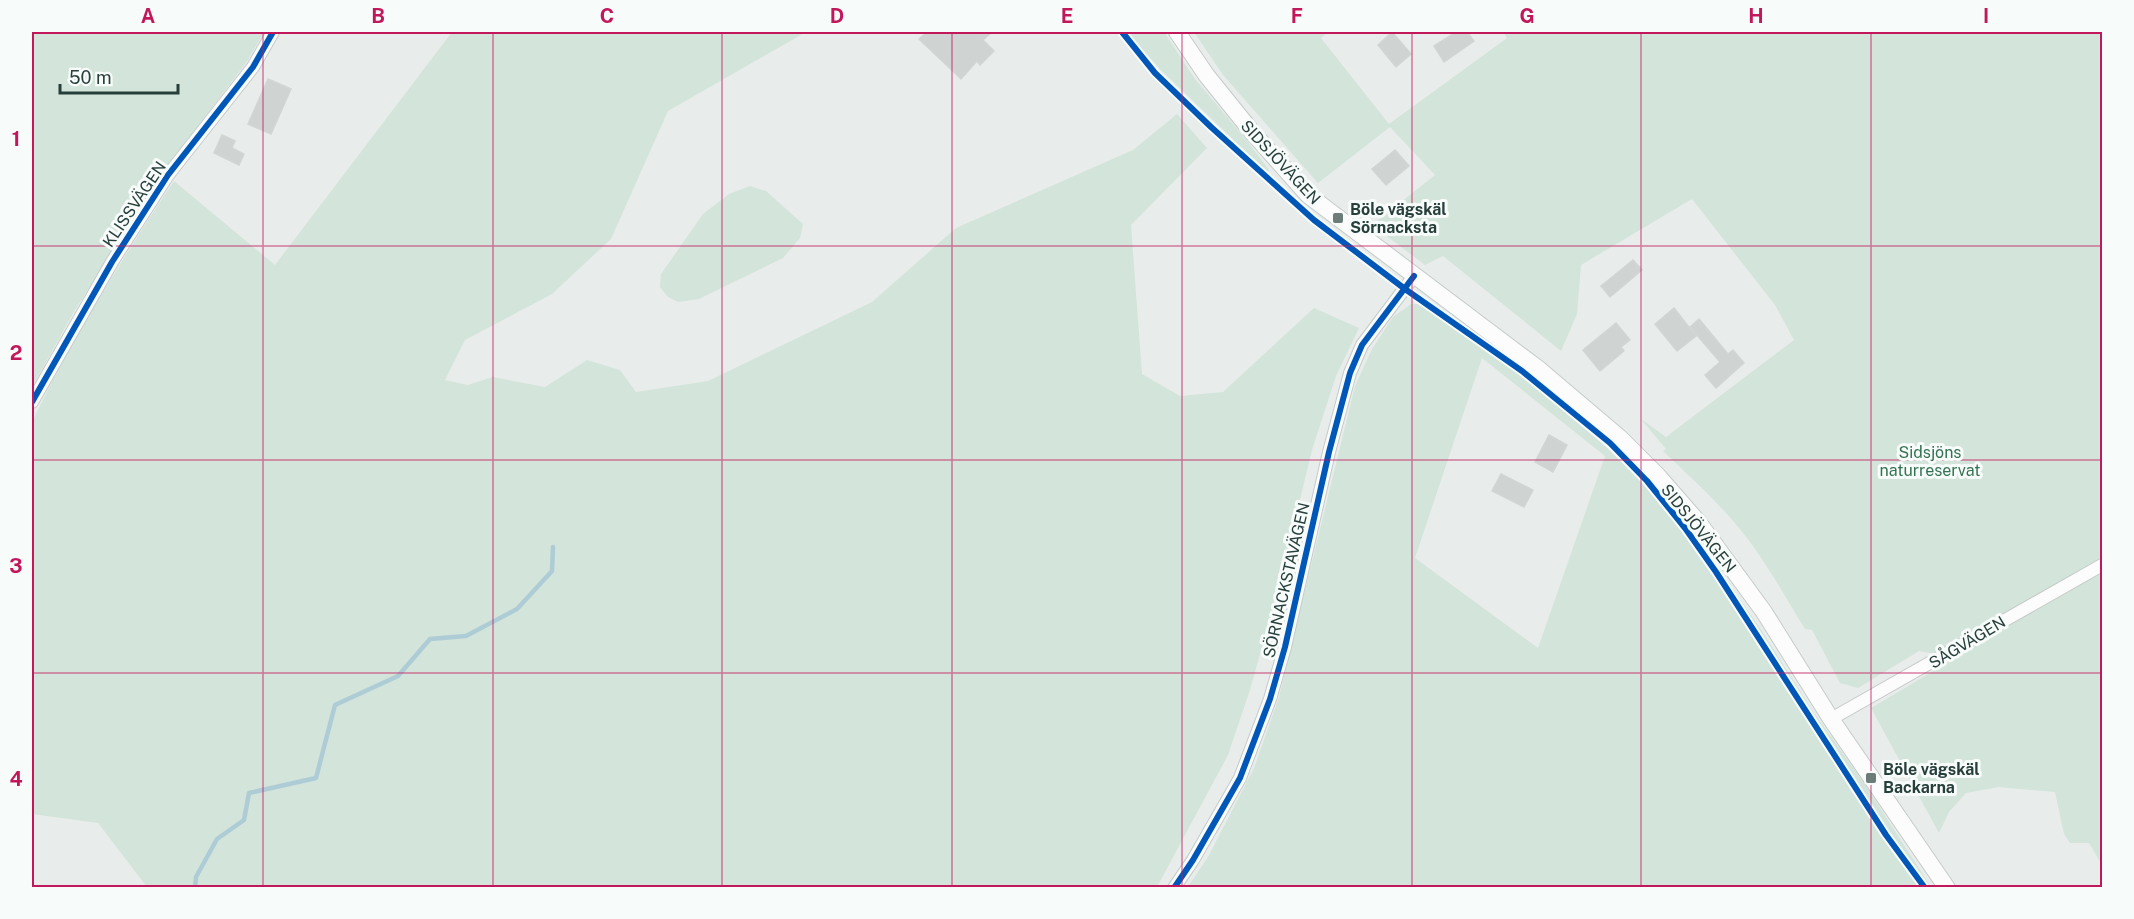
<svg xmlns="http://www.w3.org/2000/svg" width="2134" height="919" viewBox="0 0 2134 919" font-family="'Public Sans',sans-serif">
<rect width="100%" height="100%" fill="#e8edeb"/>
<!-- green -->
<path fill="#d3e4da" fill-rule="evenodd" d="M32,32H264L246,63L164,170L75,310L32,387Z
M452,32H806L668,111L611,239L552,294L465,340L445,380L468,385L493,377L545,387L587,360L620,370L636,392L708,381L872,302L956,228L1133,150L1177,114L1207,148L1131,225L1142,374L1180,396L1223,392L1314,308L1359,328L1336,376L1312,450L1280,582L1250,690L1228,755L1157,887H147L98,823L32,814V422C72,338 122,259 174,181L275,265Z
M1129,32H1164L1195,79L1245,138L1269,170L1268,173L1160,69L1134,40Z
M1194,32H1328L1321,38L1389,124L1507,38L1503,32H2102V559L1940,655L1919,651L1858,688L1840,683L1812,630L1805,629C1784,595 1764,558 1739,528C1716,500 1689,476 1663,451L1666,449L1641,419L1666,437L1794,340L1775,305L1692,199L1581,265L1577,314L1561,351L1443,256L1425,265L1372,225L1435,175L1390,127L1318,183L1223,75Z
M750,186L766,191L803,224L800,238L783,258L699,299L678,302L668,297L660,287L661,274L703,214L729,194Z
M1411,304H1419L1524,376L1607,448L1649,489L1684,531L1691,528L1762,631L1812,710L1864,783L1931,887L1187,888L1208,857L1254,768L1279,697L1355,386L1372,349L1393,317ZM1482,358L1605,456L1538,648L1415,558Z
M2102,571V865L2089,843H2070L2064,834L2055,792L1999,787L1966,793L1949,812L1939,833L1871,708Z"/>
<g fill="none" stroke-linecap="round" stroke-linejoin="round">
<!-- stream -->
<path stroke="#aeccd6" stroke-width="4.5" d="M195,888L196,877L217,839L244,820L249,793L316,778L335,705L398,676L430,639L466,636L517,609L552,571L553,547"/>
</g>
<!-- building -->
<path fill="#cfd4d2" stroke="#d1d6d4" stroke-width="1.5" d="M927,32H992L983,40L994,51L980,65L977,61L961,79L919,39Z
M1392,32L1411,54L1396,67L1378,45Z
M1456,32H1467L1474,41L1444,62L1434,46Z
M268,79L291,89L271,134L248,124Z
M222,135L235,141L232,148L244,154L239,165L214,153Z
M1395,150L1409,166L1386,185L1372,169Z
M1633,260L1642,270L1610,297L1601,286Z
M1674,308L1696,336L1677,351L1655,324Z
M1699,319L1728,354L1733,350L1744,363L1716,388L1705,375L1720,362L1690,327Z
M1616,323L1630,340L1621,347L1624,351L1600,371L1583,350Z
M1549,435L1567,445L1553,472L1535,462Z
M1501,474L1533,490L1524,507L1492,491Z"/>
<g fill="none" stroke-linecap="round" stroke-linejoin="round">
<defs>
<path id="street" d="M32,402L112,262L168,175L253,67L273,32
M1831,719L2102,565
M1174,888L1193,860L1240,778L1270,699L1285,647L1329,452L1350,373L1362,345L1414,276"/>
<path id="secondary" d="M1177,32L1207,76L1253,133L1308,195L1540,370L1619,437L1658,476L1699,523L1764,612L1831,719L1947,888"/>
</defs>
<!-- street casing -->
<use href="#street" stroke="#c5cac8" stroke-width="14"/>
<!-- secondary casing -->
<use href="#secondary" stroke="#c5cbc9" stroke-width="18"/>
<!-- street -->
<use href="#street" stroke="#fcfcfc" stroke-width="12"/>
<!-- secondary -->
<use href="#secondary" stroke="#fcfcfc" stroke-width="16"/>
<defs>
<path id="cycleway" d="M1122,32L1155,73L1211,127L1314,220L1405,289L1522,371L1610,443L1647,481L1685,528L1716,572L1886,835L1925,888
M32,402L112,262L168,175L253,67L273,32
M1174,888L1193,860L1240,778L1270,699L1285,647L1329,452L1350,373L1362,345L1414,276"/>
</defs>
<!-- cycleway casing -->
<use href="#cycleway" stroke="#f7fbf9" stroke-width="10"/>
<!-- cycleway -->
<use href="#cycleway" stroke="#0057b8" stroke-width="6"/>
</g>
<!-- grid -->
<path fill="none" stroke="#c2185b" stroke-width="1.5" stroke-opacity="0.55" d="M263,32V888M493,32V888M722,32V888M952,32V888M1182,32V888M1412,32V888M1641,32V888M1871,32V888M32,246H2102M32,460H2102M32,673H2102"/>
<!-- markers -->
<g fill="#6b7c79" stroke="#f7fbf9" stroke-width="2">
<rect x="1332" y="212" width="12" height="12" rx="3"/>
<rect x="1865" y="772" width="12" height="12" rx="3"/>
</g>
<g text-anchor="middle" stroke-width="6" stroke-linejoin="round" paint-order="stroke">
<!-- street labels -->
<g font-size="16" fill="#273f3b" stroke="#f7fbf9">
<text transform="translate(1281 162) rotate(47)" y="6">SIDSJÖVÄGEN</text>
<text transform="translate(134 204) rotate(-56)" y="6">KLISSVÄGEN</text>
<text transform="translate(1699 528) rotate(51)" y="6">SIDSJÖVÄGEN</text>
<text transform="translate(1286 580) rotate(-77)" y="6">SÖRNACKSTAVÄGEN</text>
<text transform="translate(1967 642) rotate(-31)" y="6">SÅGVÄGEN</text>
</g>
<!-- poi labels -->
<g font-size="16" font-weight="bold" fill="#273f3b" stroke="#f7fbf9" text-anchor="start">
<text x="1350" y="215">Böle vägskäl<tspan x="1350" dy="18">Sörnacksta</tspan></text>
<text x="1883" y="775">Böle vägskäl<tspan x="1883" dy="18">Backarna</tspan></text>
</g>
<!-- park labels -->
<g font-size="16" fill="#357253" stroke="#f7fbf9">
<text x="1930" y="458">Sidsjöns<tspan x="1930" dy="18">naturreservat</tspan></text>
</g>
</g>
<!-- border -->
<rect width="2134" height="919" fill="none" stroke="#f7fbf9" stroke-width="66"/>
<!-- scale -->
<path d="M60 84v9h118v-9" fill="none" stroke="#273f3b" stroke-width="3"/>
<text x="69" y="84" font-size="18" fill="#273f3b" stroke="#f7fbf9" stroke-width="4.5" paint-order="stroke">50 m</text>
<rect x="33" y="33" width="2068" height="853" fill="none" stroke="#c2185b" stroke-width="2"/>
<g font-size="20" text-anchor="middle" font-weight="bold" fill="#c2185b">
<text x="148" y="23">A</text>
<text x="378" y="23">B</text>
<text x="607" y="23">C</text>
<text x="837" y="23">D</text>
<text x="1067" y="23">E</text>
<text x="1297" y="23">F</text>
<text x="1527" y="23">G</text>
<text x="1756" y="23">H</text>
<text x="1986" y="23">I</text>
<text x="16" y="146">1</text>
<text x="16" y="360">2</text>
<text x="16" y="573">3</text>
<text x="16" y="786">4</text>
</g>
</svg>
